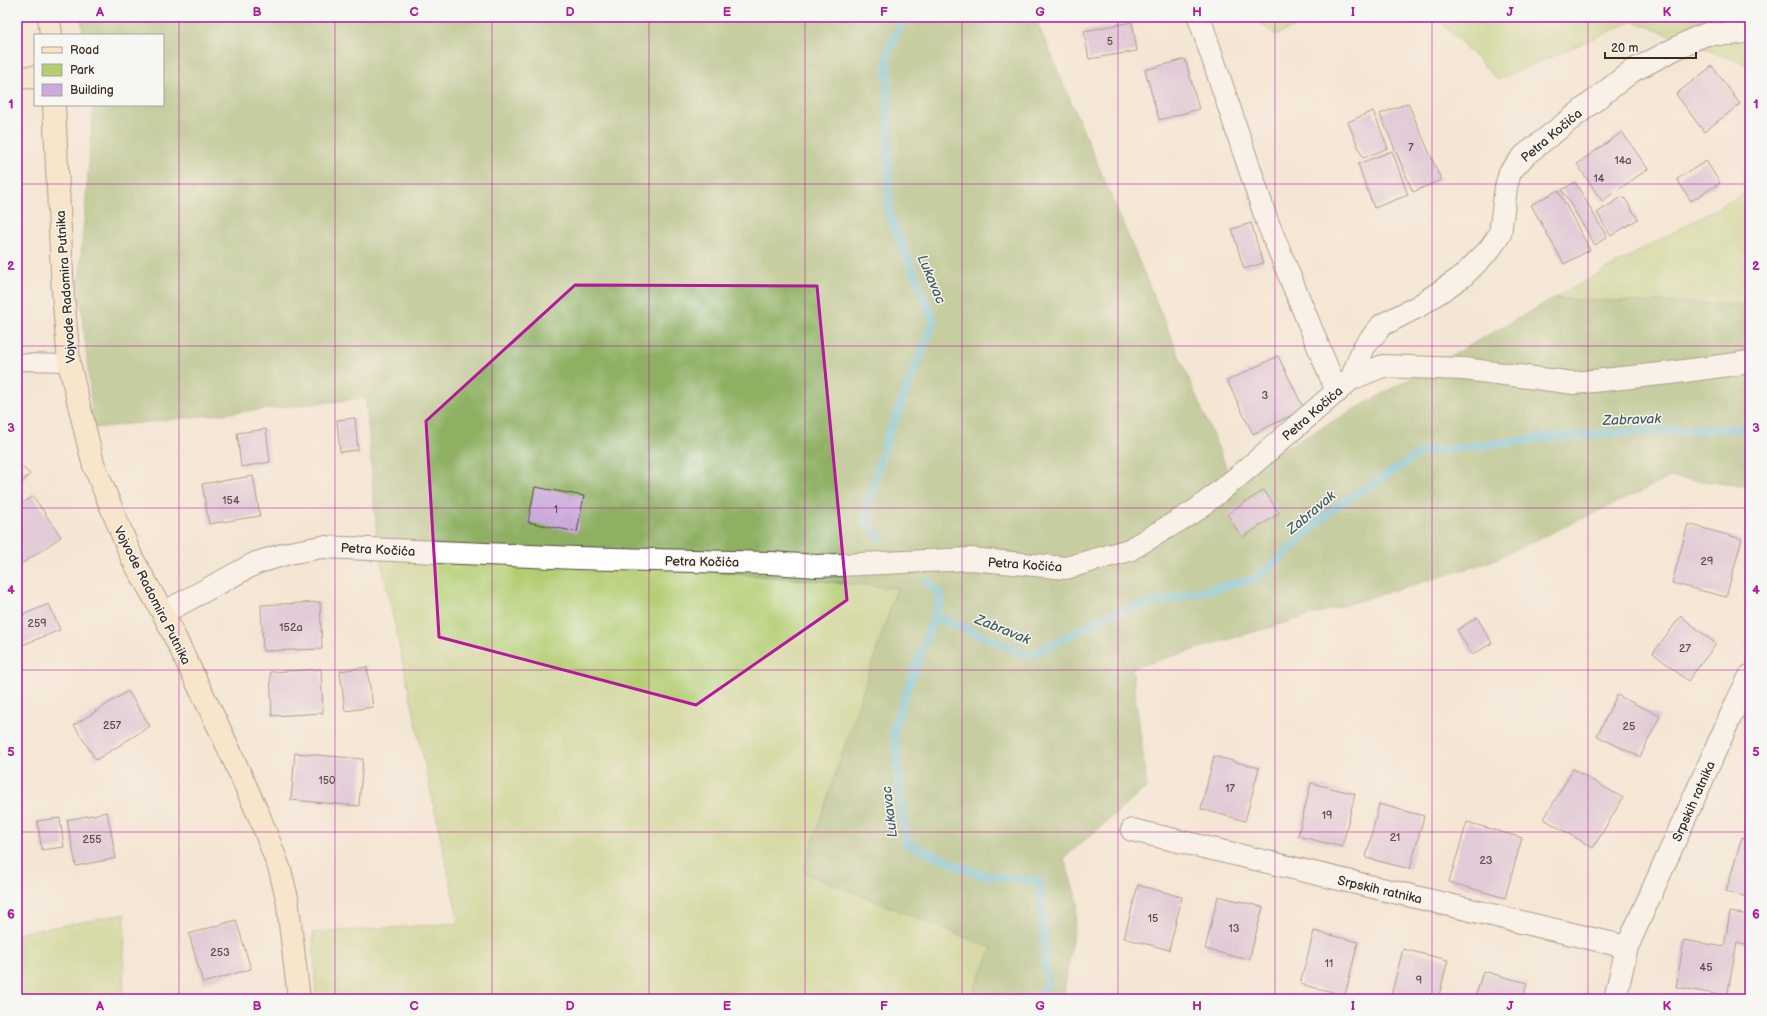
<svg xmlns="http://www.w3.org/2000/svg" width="1767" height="1016" viewBox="0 0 1767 1016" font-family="'Balsamiq Sans',sans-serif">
<rect width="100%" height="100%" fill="#f6f6f2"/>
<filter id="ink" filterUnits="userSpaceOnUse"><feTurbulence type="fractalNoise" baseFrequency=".025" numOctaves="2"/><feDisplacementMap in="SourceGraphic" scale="8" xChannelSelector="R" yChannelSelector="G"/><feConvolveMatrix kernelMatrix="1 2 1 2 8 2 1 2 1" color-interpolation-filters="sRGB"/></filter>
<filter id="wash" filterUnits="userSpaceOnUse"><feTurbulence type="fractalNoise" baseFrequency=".012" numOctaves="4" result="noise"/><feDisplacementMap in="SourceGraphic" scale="16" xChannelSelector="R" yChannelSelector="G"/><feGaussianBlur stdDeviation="0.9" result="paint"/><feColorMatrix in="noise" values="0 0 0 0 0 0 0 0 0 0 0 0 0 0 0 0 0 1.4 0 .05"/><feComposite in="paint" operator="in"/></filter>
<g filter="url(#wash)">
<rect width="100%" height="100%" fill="#f4e6d4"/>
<!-- green -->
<path fill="#b4cd72" stroke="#787c48" d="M1252,17H1320L1275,35Z
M1436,17H1750V66L1633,21L1498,80Z
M1750,190V305L1553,299Z
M377,542L898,588L804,872L993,948L970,999H316L313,933L459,923Z
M125,914L123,999H17V934Z"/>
<!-- forest -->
<path fill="#8fb064" stroke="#656d41" d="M81,17H1035L1231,478L1553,299L1750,305V487L1671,477L1487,563L1132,668L1147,787L1064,858L1078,903L1063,999H970L992,948L803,872L897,588L377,542L366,398L94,428L79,283L93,111L92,105H163V35H83Z"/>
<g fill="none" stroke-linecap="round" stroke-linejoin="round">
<!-- stream -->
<path stroke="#56bbd4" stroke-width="9" d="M881,538L864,522L885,444L934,321L889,215L887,54L904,17
M926,581L942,596L893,729L906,843L978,874L1040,882L1047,985L1038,999
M934,616L1030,656L1116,612L1258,578L1334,508L1423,452L1555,437L1642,431L1750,428"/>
</g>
<g id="blocks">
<!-- building -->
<path fill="#caaadb" d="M1132,22L1137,51L1089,59L1084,31Z
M1185,59L1199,109L1159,120L1145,70Z
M1712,66L1740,104L1704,132L1676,94Z
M1408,103L1441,180L1413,192L1380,114Z
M1373,111L1388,148L1363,158L1348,122Z
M1622,132L1648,169L1602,201L1577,164Z
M1392,151L1408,195L1374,208L1358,164Z
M1706,161L1720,183L1691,201L1677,179Z
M1575,182L1607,237L1595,245L1562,190Z
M1558,190L1590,250L1564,264L1531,205Z
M1623,196L1638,219L1611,236L1597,213Z
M1251,223L1263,263L1244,269L1232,229Z
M1278,356L1304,409L1253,434L1227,381Z
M355,418L358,450L340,452L337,420Z
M266,429L270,462L241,467L237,433Z
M17,462L30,474L17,487Z
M253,476L260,516L209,524L202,484Z
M535,487L584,496L577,532L528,522Z
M1264,490L1279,513L1242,538L1227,514Z
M33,496L61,537L17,567V507Z
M1688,524L1742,539L1726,597L1672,583Z
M320,602L322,649L263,651L261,605Z
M49,604L60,630L20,646L17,639V617Z
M1681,616L1716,644L1688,681L1653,653Z
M1477,617L1492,643L1472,655L1457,630Z
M367,667L373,707L345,711L340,671Z
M321,669L323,713L272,716L270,672Z
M128,691L150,726L96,760L74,725Z
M1617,695L1660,716L1640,757L1597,736Z
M295,753L363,759L359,806L291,800Z
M1214,756L1259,768L1245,821L1201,809Z
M1573,769L1623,798L1593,848L1544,819Z
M1311,783L1355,794L1342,847L1298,836Z
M1379,804L1424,816L1410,869L1366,858Z
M107,812L116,858L76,866L67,820Z
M60,818L64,847L42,850L37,821Z
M1467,822L1522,838L1505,898L1449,882Z
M1742,837L1750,840V898L1726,891Z
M1138,885L1182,897L1169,950L1124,938Z
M1218,896L1263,907L1249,960L1205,949Z
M1730,912L1750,915V946L1737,943L1727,996L1676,987L1684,940L1724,947Z
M236,920L251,969L203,983L189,934Z
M1314,931L1358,942L1345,995L1300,984Z
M1403,949L1448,960L1438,999H1390Z
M1483,971L1527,983L1523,999H1475Z"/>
</g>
</g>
<g filter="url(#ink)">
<use href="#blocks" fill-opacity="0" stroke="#574639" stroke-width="1"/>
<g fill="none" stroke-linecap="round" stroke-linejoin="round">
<defs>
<path id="service" d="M17,362L69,363"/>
<path id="minor" d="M1199,17L1267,221L1337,392
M1351,379L1383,366L1464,369L1574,383L1670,373L1750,362
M163,613L256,563L289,553L322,547L576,558L771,563L817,566L971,559L1066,568L1129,550L1195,511L1246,470L1351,379L1364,347L1382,325L1419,306L1463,276L1489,250L1500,234L1506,187L1510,172L1525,155L1632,71L1694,39L1707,34H1730L1750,31
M1132,830L1627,947
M1615,999L1627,947L1737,702L1750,676"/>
<path id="secondary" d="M49,17L51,35
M17,78L35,77
M54,105L63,293L69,363L93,463L132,558L163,613L222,734L260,818L280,870L287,898L299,999"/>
</defs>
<!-- service casing -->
<use href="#service" stroke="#574639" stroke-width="18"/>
<!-- minor casing -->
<use href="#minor" stroke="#574639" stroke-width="24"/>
<!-- secondary casing -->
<use href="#secondary" stroke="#574639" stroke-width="24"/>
<!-- service -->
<use href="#service" stroke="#fff" stroke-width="16"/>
<!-- minor -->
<use href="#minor" stroke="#fff" stroke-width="22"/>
<!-- secondary -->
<use href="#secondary" stroke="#fbe6c3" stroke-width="22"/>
</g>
</g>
<!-- marked area -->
<path d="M0 0H1767V1016H0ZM575,285L817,286L847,600L696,705L439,637L426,421Z" fill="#f4e6d4" fill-opacity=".55" fill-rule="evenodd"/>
<path fill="none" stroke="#b5179e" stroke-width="3" stroke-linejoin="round" d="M575,285L817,286L847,600L696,705L439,637L426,421Z"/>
<!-- grid -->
<path fill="none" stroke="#b5179e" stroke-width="1" stroke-opacity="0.55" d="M179,17V999M335,17V999M492,17V999M649,17V999M805,17V999M962,17V999M1118,17V999M1275,17V999M1432,17V999M1588,17V999M17,184H1750M17,346H1750M17,508H1750M17,670H1750M17,832H1750"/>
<g text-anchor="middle" stroke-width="3" stroke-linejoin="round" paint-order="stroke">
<!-- number labels -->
<g font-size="11" fill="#5f4a4d">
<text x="1110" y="45">5</text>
<text x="1411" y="151">7</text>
<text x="1623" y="164">14a</text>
<text x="1599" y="182">14</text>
<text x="1265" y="399">3</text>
<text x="231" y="504">154</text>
<text x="556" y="513">1</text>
<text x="1707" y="565">29</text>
<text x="37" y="627">259</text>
<text x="291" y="631">152a</text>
<text x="1685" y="652">27</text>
<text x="112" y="729">257</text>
<text x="1629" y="730">25</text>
<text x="327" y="784">150</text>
<text x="1230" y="792">17</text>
<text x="1327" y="819">19</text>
<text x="1395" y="841">21</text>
<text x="92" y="843">255</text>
<text x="1486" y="864">23</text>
<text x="1153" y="922">15</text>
<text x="1234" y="932">13</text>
<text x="220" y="956">253</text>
<text x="1329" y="967">11</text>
<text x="1706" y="971">45</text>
<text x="1419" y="984">9</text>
</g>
<!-- street labels -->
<g font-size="13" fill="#3b2a1e" stroke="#f6f6f2">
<text transform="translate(1551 135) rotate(-40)" y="5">Petra Kočića</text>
<text transform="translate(65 287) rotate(-94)" y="5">Vojvode Radomira Putnika</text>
<text transform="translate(1312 413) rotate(-41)" y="5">Petra Kočića</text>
<text transform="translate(378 549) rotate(3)" y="5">Petra Kočića</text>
<text transform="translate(702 561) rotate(1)" y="5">Petra Kočića</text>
<text transform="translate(1025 564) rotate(4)" y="5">Petra Kočića</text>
<text transform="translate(153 595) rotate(63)" y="5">Vojvode Radomira Putnika</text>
<text transform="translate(1693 801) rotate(-66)" y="5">Srpskih ratnika</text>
<text transform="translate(1380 889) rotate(13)" y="5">Srpskih ratnika</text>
</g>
<!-- water labels -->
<g font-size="14" font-style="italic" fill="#445d5e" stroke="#f6f6f2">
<text transform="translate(932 279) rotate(67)" y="5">Lukavac</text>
<text transform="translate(1632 419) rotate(-2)" y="5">Zabravak</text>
<text transform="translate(1311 512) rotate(-40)" y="5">Zabravak</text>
<text transform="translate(1003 629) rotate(22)" y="5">Zabravak</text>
<text transform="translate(889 812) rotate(-97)" y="5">Lukavac</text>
</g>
</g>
<!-- margin -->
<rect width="1767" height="1016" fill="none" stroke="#f6f6f2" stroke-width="44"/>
<!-- legend -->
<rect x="34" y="34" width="130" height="72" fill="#f6f6f2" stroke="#aba49d"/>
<rect x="42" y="47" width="20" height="6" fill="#fbe6c3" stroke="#aba49d"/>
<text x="70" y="54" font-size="12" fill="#3b2a1e">Road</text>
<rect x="42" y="64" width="20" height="12" fill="#b4cd72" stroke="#aba49d"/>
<text x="70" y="74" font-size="12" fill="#3b2a1e">Park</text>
<rect x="42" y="84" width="20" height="12" fill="#caaadb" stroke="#aba49d"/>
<text x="70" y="94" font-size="12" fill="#3b2a1e">Building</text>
<!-- scale -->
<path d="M1605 52v6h91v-6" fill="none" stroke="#3b2a1e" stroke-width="2"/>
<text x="1611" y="52" font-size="12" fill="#3b2a1e" stroke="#f6f6f2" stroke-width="3" paint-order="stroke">20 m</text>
<rect x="22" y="22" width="1723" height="972" fill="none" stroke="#b5179e" stroke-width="1.5"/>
<g font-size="13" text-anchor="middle" font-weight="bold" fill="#b5179e">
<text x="100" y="16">A</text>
<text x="257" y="16">B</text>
<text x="414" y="16">C</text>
<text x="570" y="16">D</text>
<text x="727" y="16">E</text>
<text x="884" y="16">F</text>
<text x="1040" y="16">G</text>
<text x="1197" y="16">H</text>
<text x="1353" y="16">I</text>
<text x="1510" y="16">J</text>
<text x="1667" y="16">K</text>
<text x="11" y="108">1</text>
<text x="1756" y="108">1</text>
<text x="11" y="270">2</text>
<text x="1756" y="270">2</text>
<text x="11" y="432">3</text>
<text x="1756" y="432">3</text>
<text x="11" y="594">4</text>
<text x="1756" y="594">4</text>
<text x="11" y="756">5</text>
<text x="1756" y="756">5</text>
<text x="11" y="918">6</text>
<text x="1756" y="918">6</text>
<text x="100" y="1010">A</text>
<text x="257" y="1010">B</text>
<text x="414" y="1010">C</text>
<text x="570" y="1010">D</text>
<text x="727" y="1010">E</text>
<text x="884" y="1010">F</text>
<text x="1040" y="1010">G</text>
<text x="1197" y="1010">H</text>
<text x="1353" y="1010">I</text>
<text x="1510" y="1010">J</text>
<text x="1667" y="1010">K</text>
</g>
</svg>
